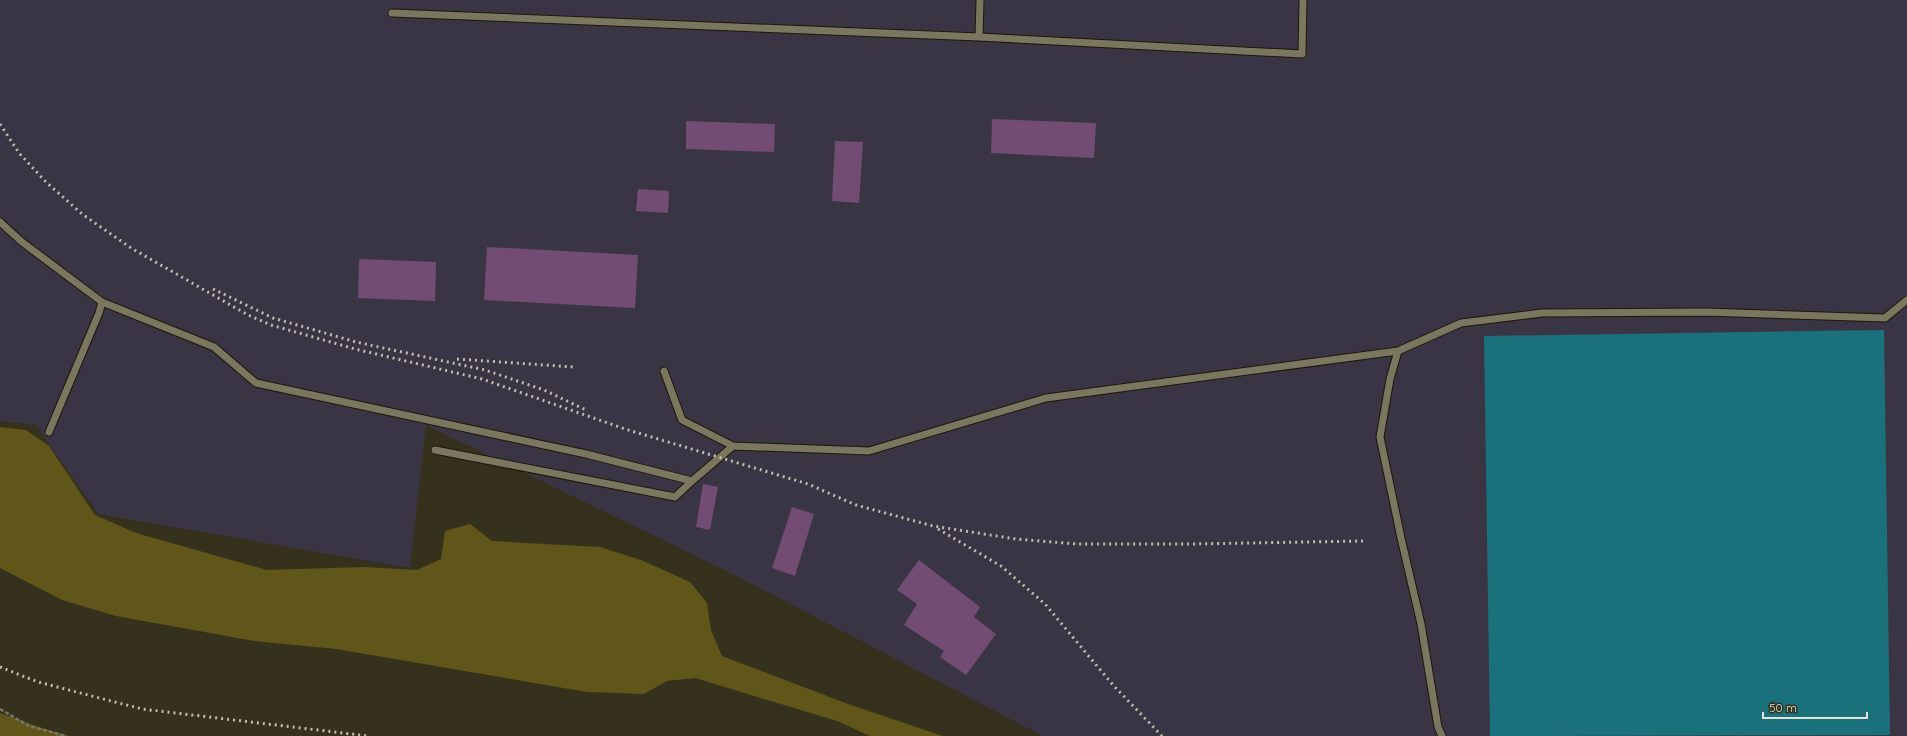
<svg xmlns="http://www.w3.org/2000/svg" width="1907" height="736" viewBox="0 0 1907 736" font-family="Quicksand,sans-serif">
<rect width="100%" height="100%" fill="#35311d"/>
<!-- industrial -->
<path fill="#3a3545" d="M0,0H1907V736H1043L733,574L426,425L410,568L98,514L36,425L0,421Z"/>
<!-- forest -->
<path fill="#61561a" d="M0,427L26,430L49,446L95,515L136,533L267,570L364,567L417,570L441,559L445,531L470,524L492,541L600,547L641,560L690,582L707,603L711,630L722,656L848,704L943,736H870L837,721L695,678L667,681L644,694L587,692L336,649L254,641L116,616L62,600L0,568Z
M0,713L42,728L69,736H0Z"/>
<!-- water -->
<path fill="#1a717b" d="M1884,330L1890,735L1490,736L1484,336Z"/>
<!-- building -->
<path fill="#734c74" d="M992,119L1096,123L1094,158L991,153Z
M686,121L775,124L774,152L686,149Z
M835,141L863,142L859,203L832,201Z
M638,189L669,191L668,213L636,211Z
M487,247L638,255L635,308L484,300Z
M359,259L436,262L435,301L358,298Z
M703,484L718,487L710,530L696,527Z
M792,507L814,514L795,576L772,568Z
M919,560L980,607L974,617L996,634L966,675L940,657L944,651L904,625L917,604L897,590Z"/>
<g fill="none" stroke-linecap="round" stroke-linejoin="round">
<defs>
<path id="service" d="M392,13L979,37L1302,54L1303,0
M979,37L980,0
M0,222L22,242L102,302L99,313L49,432
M102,302L214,347L256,383L586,454L692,481L733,446
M664,371L682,420L733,446L869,451L1046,398L1398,351
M435,450L675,497L692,481
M1442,736L1438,727L1421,624L1401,538L1380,437L1390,379L1398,351L1461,323L1542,313L1706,312L1885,318L1907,300"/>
</defs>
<!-- service casing -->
<use href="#service" stroke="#1c1806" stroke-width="9"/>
<!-- path -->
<path stroke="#787564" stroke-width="2.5" stroke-dasharray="4 2" stroke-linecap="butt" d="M0,709L29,726L66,736"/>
<!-- service -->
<use href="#service" stroke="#7a7660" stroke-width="7"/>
<!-- rail -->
<path stroke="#c0beb0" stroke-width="3" stroke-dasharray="2 4" stroke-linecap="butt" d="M0,124L19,153L46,182L82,214L131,248L248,315L271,325L355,349L482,379L625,429L808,484L856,505L933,526L1016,539L1077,544H1191L1363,541
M213,289L273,318L356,342L485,370L544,390L586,410
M457,359L573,367
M938,529L1001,566L1045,604L1113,685L1162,736
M0,667L38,682L142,709L368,736"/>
</g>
<!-- scale -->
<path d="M1763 712v6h104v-6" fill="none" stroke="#e5e3d7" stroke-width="2"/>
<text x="1769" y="712" font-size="12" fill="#e5e3d7" stroke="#35311d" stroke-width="3" paint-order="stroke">50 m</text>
</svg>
